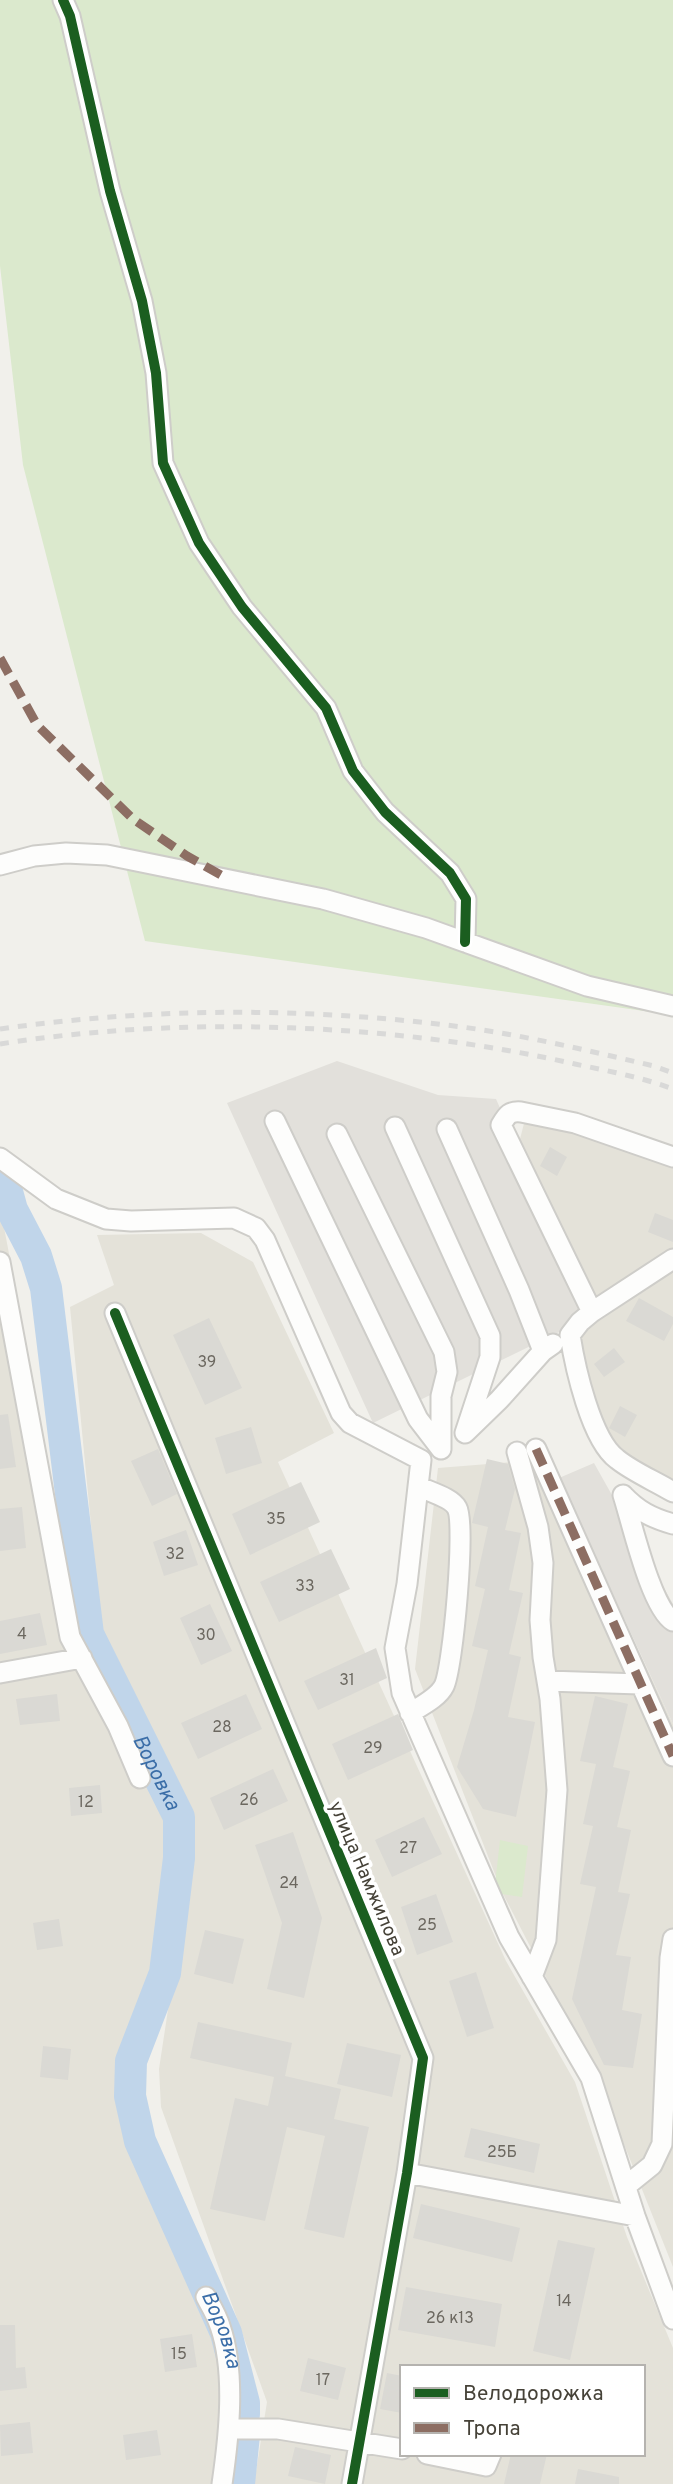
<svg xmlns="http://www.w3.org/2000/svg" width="673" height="2484" viewBox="0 0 673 2484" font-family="Overpass,sans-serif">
<rect width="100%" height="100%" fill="#f1f0eb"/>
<!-- residential -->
<path fill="#e4e2d9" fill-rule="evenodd" d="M529,1104L673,1152V1488L608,1443L571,1354L601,1310L552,1212L520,1139Z
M0,1206L80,1629L173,1833L135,2090L234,2397L229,2484H0Z
M201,1233L253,1262L334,1433L278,1462L506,1961L575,2082L627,2237L673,2348V2484H254L267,2402L161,2107L159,2069L195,1832L103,1649L70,1307L114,1285L97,1235ZM402,2367H643V2454H402Z
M549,1459L673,1724V2267L596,2074L502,1892L415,1669L438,1468Z"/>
<!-- industrial -->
<path fill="#e2e0db" d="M337,1061L438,1095L496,1099L592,1316L373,1423L227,1103Z
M594,1463L673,1604V1724L559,1478Z"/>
<!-- green -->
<path fill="#dbe9cd" d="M0,0H673V1015L145,941L23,465L0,266Z
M500,1840L528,1846L522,1897L494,1893Z"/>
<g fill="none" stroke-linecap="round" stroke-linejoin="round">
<!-- river -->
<g stroke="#c0d5ea" stroke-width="32">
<path id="s1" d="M0,1166L12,1210L36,1256L46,1288L88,1634L179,1817V1858L165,1973L131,2061L130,2096L140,2141L226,2333L244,2403V2414"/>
<path d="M239,2484L244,2435"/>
</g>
</g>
<!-- building -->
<path fill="#dad9d4" d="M550,1147L567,1157L557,1176L540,1166Z
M655,1213L673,1220V1242L648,1232Z
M639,1298L673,1317V1324L664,1341L626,1321Z
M209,1318L242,1388L205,1405L173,1335Z
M614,1348L625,1362L604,1377L594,1364Z
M620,1406L637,1415L625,1437L609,1428Z
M8,1414L16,1467L0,1469V1415Z
M251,1427L262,1463L226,1474L215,1438Z
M158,1449L177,1494L152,1506L131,1461Z
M487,1459L508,1464L515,1489L505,1530L521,1533L509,1590L523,1593L509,1654L521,1657L508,1717L535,1722L516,1817L483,1809L457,1767L474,1710L488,1650L472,1646L485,1589L475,1586L488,1527L472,1523Z
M301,1482L320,1522L250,1555L232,1514Z
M22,1507L26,1548L0,1551V1509Z
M186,1530L198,1565L164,1576L153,1542Z
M331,1549L350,1589L279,1622L260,1582Z
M210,1604L232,1651L201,1665L180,1618Z
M40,1613L47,1645L0,1654V1621Z
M376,1648L387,1678L318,1710L304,1681Z
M57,1694L60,1721L20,1725L16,1699Z
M246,1694L262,1729L198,1759L181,1723Z
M595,1696L628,1704L613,1767L630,1771L617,1827L631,1830L618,1892L630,1894L616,1955L631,1957L622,2010L642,2014L633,2068L604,2065L572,1999L596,1887L580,1884L593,1826L583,1824L596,1764L580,1761Z
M398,1714L413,1750L348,1780L332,1744Z
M273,1769L288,1801L224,1830L210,1798Z
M100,1785L102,1813L71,1816L69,1788Z
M424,1817L442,1854L392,1877L375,1840Z
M293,1832L322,1918L304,1998L267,1989L282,1923L255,1845Z
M436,1894L453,1942L417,1955L401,1907Z
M59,1919L63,1946L37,1950L33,1923Z
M205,1930L244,1939L233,1984L194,1974Z
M476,1972L494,2028L467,2037L449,1981Z
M198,2022L292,2043L285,2076L341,2089L334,2119L369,2127L344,2238L304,2229L325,2136L287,2127L265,2221L210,2209L235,2098L268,2106L274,2077L190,2058Z
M347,2043L401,2055L392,2097L337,2084Z
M43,2046L71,2049L68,2080L40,2077Z
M471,2128L540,2144L534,2173L464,2157Z
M421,2204L520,2228L512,2262L413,2238Z
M558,2240L595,2248L570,2360L533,2351Z
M406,2287L502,2304L495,2347L398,2330Z
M0,2325H15L16,2368L25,2367L27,2388L0,2391Z
M192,2334L197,2367L165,2372L160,2339Z
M308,2358L346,2368L338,2400L300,2391Z
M387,2373L402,2376V2413L380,2409Z
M30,2422L33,2453L1,2456L0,2425Z
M157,2430L161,2455L126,2460L123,2435Z
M295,2447L331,2455L325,2484L288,2476Z
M511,2454H547L540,2484H504Z
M578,2469L619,2477V2484H575Z"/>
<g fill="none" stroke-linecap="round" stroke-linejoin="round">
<defs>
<path id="minor" d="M63,0L70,16L110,191L142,301L156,373L163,463L199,543L242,607L326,708L353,771L385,812L450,873L466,899L465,942
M0,865L34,856L66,853L107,855L323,899L426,928L587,986L673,1006
M275,1121L418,1419L441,1449
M395,1127L490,1336V1357L465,1433
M447,1129L519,1290L543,1351
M337,1134L444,1352L447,1372L441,1396V1449
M0,1158L56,1199L106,1219L131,1221L234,1218L256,1228L265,1240L341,1413L350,1423L421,1460L407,1584L395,1648L402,1693L509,1937L591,2078L635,2216L673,2319
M673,1259L592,1312L580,1322L570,1335C575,1367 591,1440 617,1459C633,1472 655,1481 673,1492
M0,1262L70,1637L118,1726L140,1778
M592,1312L501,1125C507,1115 509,1111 521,1112L575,1123L673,1157
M115,1313L423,2058L407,2173L352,2484
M466,1432L499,1400L543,1351L553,1344
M536,1449L673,1756
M517,1452L538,1527L543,1563L540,1620L543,1657L550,1699L557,1790L546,1940L532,1977
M623,1495C632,1523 651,1608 673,1621
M623,1495C638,1511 652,1518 673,1524
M0,1673L82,1658
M547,1681L640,1684
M410,1713C421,1706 438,1698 444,1686C453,1668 466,1524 457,1508C452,1498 430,1492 420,1487
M407,2173L635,2216
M626,2186L652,2165L662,2144L670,1958L673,1939
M206,2297C211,2306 217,2316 220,2326C236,2372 229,2436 222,2484
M230,2429H278L402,2449
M427,2454L486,2466L491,2454"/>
</defs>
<!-- minor casing -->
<use href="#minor" stroke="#cecdc9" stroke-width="23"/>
<!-- minor -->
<use href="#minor" stroke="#fdfdfc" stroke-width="19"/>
<!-- rail -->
<path stroke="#d9d9d8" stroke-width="5" stroke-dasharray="9 9" stroke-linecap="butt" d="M0,1029C147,1008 298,1007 446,1025C516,1033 585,1050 654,1066L673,1073
M0,1044C182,1015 395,1023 575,1064C608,1071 641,1077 673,1089"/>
<!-- quiet -->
<path stroke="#8d6e63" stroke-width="9" stroke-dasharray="18 9" stroke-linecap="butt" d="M0,658L37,725L133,819L187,856L228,879
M536,1449L673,1756"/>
<defs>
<path id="cycleway" d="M63,0L70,16L110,191L142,301L156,373L163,463L199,543L242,607L326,708L353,771L385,812L450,873L466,899L465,942
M115,1313L423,2058L407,2173L352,2484"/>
</defs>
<!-- cycleway casing -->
<use href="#cycleway" stroke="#fff" stroke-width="15"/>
<!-- cycleway -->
<use href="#cycleway" stroke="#1b5e20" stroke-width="10"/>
</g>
<g text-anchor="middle" stroke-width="7" stroke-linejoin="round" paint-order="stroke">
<!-- number labels -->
<g font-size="16" fill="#6c6860">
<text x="207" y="1367">39</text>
<text x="276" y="1524">35</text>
<text x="175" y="1559">32</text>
<text x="305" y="1591">33</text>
<text x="22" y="1639">4</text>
<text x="206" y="1640">30</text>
<text x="347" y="1685">31</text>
<text x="222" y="1732">28</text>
<text x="373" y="1753">29</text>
<text x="249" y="1805">26</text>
<text x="86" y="1807">12</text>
<text x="408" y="1853">27</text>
<text x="289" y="1888">24</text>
<text x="427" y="1930">25</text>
<text x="502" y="2157">25Б</text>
<text x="564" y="2306">14</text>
<text x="450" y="2323">26 к13</text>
<text x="179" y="2359">15</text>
<text x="323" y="2385">17</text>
</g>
<!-- street labels -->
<g font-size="19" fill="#464238" stroke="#fff">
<text transform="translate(368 1878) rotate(67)" y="7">улица Намжилова</text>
</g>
<!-- water labels -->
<g font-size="21" font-style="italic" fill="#3b6ea8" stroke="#fff">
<text dy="7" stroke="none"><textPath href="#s1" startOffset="634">Воровка</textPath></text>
<text dy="7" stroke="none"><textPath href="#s1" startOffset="1222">Воровка</textPath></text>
</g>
</g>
<!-- legend -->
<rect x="400" y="2365" width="245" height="91" fill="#ffffff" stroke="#b5b3af" stroke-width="2"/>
<rect x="414" y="2388" width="35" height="10" fill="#1b5e20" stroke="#b5b3af" stroke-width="2"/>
<text x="463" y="2400" font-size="21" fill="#464238">Велодорожка</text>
<rect x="414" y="2423" width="35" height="10" fill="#8d6e63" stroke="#b5b3af" stroke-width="2"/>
<text x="463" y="2435" font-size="21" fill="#464238">Тропа</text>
</svg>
